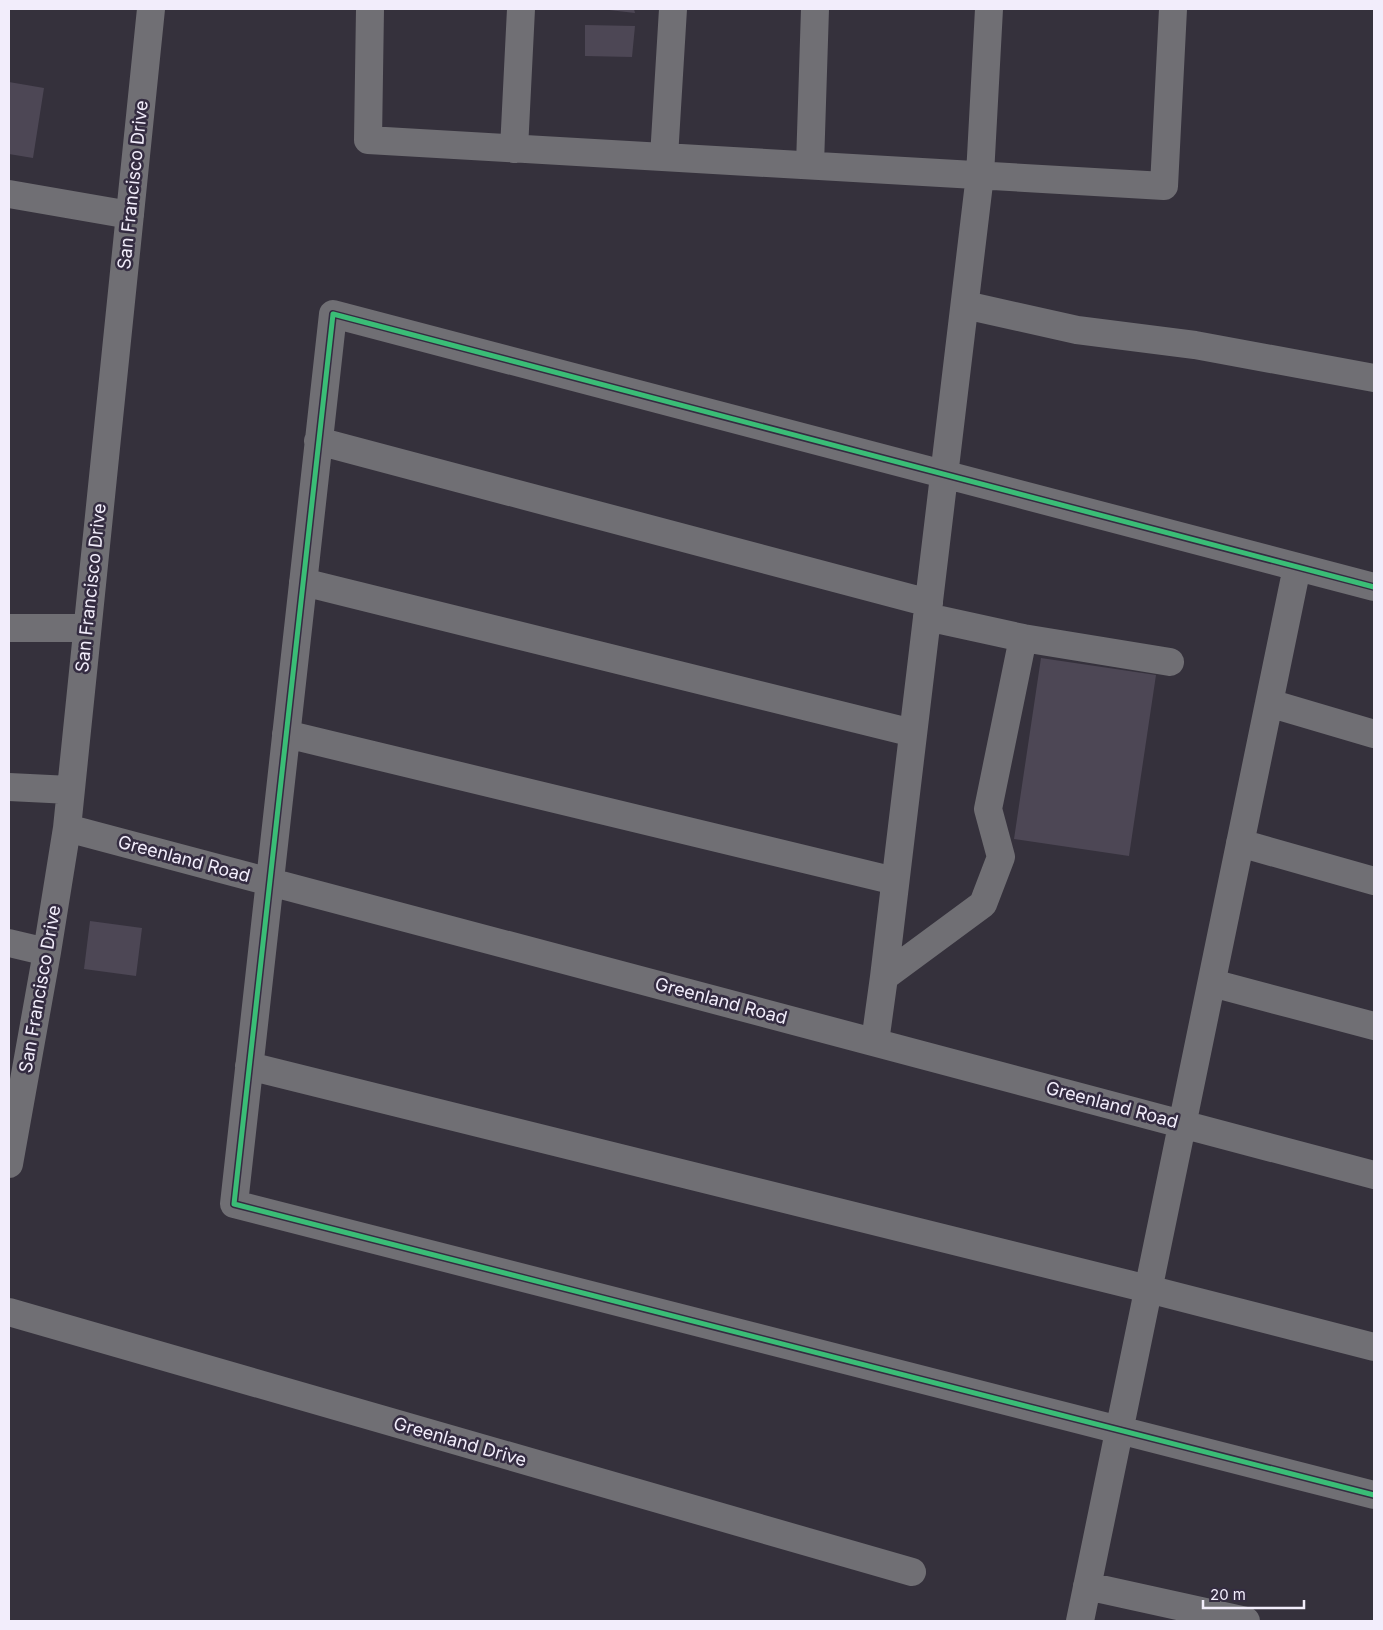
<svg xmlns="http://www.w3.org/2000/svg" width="1383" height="1630" viewBox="0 0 1383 1630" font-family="Inter,sans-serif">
<rect width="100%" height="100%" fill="#35313c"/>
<!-- building -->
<path fill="#4d4755" d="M609,9H634L635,13L609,10Z
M585,25L635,26L632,57L585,56Z
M9,82L44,88L33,158L9,154Z
M1041,658L1156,675L1129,856L1014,839Z
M90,921L142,928L136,976L84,969Z"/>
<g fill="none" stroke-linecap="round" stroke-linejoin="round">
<!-- minor -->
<path stroke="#706f74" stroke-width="28" d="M370,9L368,140L1164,186L1173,9
M514,149L521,9
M664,157L673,9
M810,165L815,9
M9,194L130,215
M965,305L1077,330L1195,345L1374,378
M318,441L929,603
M303,582L913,733
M1374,587L333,314L234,1204L1374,1495
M9,628H86
M1023,638L1170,662
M1269,703L1374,734
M286,734L895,881
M9,787L70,790
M67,828L1374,1175
M1240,843L1374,881
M9,943L47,952
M884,977L983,904L1001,857L988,809L1023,638L927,617
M1212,983L1374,1026
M875,1042L884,977L980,175L989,9
M249,1066L1148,1289L1374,1347
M9,1164L47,952L67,828L151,9
M9,1312L912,1572
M1087,1586L1246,1621
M1080,1621L1297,567"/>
<defs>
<path id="cycleway" d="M1374,587L333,314L234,1204L1374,1495"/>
</defs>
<!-- cycleway casing -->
<use href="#cycleway" stroke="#342c41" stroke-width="8"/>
<!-- cycleway -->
<use href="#cycleway" stroke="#3abd76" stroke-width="5"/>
</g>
<g text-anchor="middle" stroke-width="5" stroke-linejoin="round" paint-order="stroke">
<!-- street labels -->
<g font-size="18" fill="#f2edfb" stroke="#342c41">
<text transform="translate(133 185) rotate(-84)" y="6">San Francisco Drive</text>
<text transform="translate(91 588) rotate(-84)" y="6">San Francisco Drive</text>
<text transform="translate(184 859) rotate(15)" y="6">Greenland Road</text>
<text transform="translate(40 989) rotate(-80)" y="6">San Francisco Drive</text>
<text transform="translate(721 1001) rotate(15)" y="6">Greenland Road</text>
<text transform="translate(1112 1105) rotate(15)" y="6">Greenland Road</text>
<text transform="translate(460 1442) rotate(16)" y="6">Greenland Drive</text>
</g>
</g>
<!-- border -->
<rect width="1383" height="1630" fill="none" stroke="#f2edfb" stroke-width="20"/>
<!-- scale -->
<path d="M1203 1600v8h101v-8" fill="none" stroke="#f2edfb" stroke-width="2.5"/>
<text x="1210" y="1600" font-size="15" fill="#f2edfb" stroke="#342c41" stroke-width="4" paint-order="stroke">20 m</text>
</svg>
